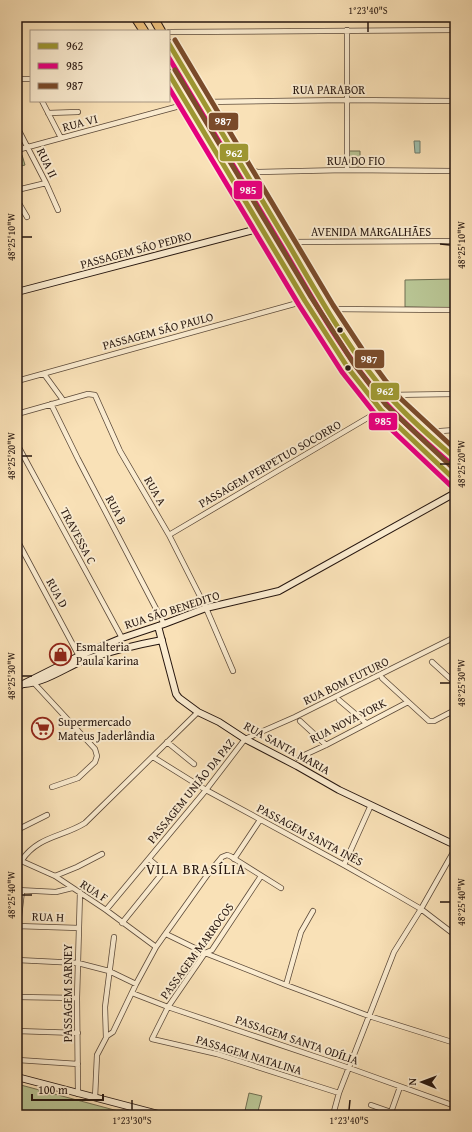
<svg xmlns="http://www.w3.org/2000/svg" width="472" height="1132" viewBox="0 0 472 1132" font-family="'Gentium Book Plus',serif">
<rect width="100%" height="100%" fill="#f9e1b7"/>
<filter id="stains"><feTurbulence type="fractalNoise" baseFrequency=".005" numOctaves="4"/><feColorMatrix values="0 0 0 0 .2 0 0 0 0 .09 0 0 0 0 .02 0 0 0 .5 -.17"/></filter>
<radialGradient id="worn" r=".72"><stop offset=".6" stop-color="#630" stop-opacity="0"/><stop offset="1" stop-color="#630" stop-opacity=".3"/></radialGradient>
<!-- green -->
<path fill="#b8c493" stroke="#6f6d51" d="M349,151H360V166H349Z
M22,155L25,165L17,167V156Z
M455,279V308L405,307V280Z
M17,1084L133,1115H17Z
M249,1093L262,1096L257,1115H244Z"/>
<!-- water -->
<path fill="#9ebeac" stroke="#6e7b6d" d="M414,141H420V153H415Z"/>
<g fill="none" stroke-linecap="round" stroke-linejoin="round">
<defs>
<path id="street" d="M347,30V170
M169,32L455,30
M17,79H31
M42,101L61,138
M203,102L346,100L455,101
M48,113L78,112
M17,127L46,183L58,210
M17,150L187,104
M244,169L258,172L345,170L455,171
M17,190L46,183
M17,200L27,217
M287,242L455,241
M327,309L455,310
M44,374L63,400
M17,381L305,301
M388,395L455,394
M51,404L78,459L164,624
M17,414L88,394L95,395L120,451L169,535L206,608L233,671
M426,432L455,430
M17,444L122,638
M169,535L381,410
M17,540L79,656
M432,662L455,683
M17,672L19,676
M382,678L429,721H434L455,710
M34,683L95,749L97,756L95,762L78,778L52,787
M339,700L366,723
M300,721L326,745
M167,742L194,764
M153,757L206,790L344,865L397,895L421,909L455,935
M298,758L326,745L408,702
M17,830L47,815
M17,859L55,876L106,910L156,947
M234,859L260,820
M22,860C38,836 63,837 85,823L198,712
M344,865L371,805
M55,876L77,867L102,854
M261,876L212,950L205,953L168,1007L152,1039L217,1054L339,1093
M17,890L56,892L72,888
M106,910L206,790L245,739L295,717L455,637
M122,923L160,876L163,871L149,859
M17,926L79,928
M166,934L205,953L286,985L369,1016L455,1043
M17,960L78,963L109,971L136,984
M17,978L18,926L22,891
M286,985L301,932L313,911
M132,993L168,1007L349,1068L455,1106
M17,997L77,998
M17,1017L18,1077
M17,1031L78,1033
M106,1038L105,1007L114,937
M18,1060L78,1064
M78,1094L77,998L80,892
M95,1098L97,1055L107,1036L113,1032L136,984L156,947L208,874L222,857L227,855L230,856L281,888
M371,1105L391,1112
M333,1115L339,1093L394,952L421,909L455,849
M390,1115L400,1087"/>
<path id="secondary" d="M17,292L261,228
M158,626L176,694L179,698L198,712L219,722L245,739L297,766L339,790L455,845
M24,684C46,682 65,668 84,660C111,651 135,645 162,640
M17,687L79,656L122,638L164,624L206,608L279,591L455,493
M17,1077L162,1115"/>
<path id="highway" d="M135,17L144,31
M153,17L161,31
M169,44L327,309C346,339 365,368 388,395C408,418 432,438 455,458
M169,74L305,301L348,368L381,410L455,480
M230,166C235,175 238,176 248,176
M240,193L248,192L251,193L257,201"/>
</defs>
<!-- street casing -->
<use href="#street" stroke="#5b4939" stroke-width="6"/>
<!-- secondary casing -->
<use href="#secondary" stroke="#26160f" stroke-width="8"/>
<!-- highway casing -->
<use href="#highway" stroke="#26160f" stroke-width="10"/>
<!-- street -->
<use href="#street" stroke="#fbecd0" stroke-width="4.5"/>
<!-- secondary -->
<use href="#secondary" stroke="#fbecd0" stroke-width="6"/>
<!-- highway -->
<use href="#highway" stroke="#ecc07c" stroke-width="8"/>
<defs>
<path id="bus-1" d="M169,44C209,112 250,179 290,247C320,298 349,351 389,396C409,419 432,438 455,458
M169,74L305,301L348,368L381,410L455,480"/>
<path id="bus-2" d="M169,58C207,122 246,186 284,250C314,301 343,354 382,399C403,423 427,443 450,463
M169,88L299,305L342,372L376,415L450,485"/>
<path id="bus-3" d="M175,40L333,305L362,349L385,380L401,399L455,449
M175,70L311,297L354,364L386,405L455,470"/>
</defs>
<!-- bus-1 casing -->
<use href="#bus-1" stroke="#fbecd0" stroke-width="8"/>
<!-- bus-2 casing -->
<use href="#bus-2" stroke="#fbecd0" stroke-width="8"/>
<!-- bus-3 casing -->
<use href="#bus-3" stroke="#fbecd0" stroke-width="8"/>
<!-- bus-1 -->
<use href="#bus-1" stroke="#9d9631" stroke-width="5"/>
<!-- bus-2 -->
<use href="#bus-2" stroke="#e5007d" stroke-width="5"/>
<!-- bus-3 -->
<use href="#bus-3" stroke="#7a4b2a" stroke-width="5"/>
</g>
<!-- ticks -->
<path fill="none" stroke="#26160f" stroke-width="1.5" d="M368,32V22M22,237H32M440,244L450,245M22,456H32M440,464H450M22,676H32M440,683H450M22,895H32M440,902H450M132,1110V1100M349,1110L350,1100"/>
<!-- icons -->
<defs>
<symbol id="shop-ring" viewBox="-11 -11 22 22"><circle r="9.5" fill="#fbecd0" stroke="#8f2418" stroke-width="1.5"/><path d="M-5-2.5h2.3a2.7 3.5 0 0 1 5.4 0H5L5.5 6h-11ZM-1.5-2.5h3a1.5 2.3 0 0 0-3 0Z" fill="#8f2418"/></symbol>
<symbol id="supermarket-ring" viewBox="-11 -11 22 22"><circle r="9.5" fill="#fbecd0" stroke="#8f2418" stroke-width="1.5"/><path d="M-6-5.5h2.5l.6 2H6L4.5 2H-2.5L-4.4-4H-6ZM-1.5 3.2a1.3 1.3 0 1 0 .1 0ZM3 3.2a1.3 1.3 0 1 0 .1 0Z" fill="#8f2418"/></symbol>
</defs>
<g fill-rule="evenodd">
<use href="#shop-ring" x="48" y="642" width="25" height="25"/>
<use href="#supermarket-ring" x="30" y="716" width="25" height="25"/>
</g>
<!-- markers -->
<g fill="#26160f" stroke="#fbecd0" stroke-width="1.5">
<circle cx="340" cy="330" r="3.5"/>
<circle cx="348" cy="368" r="3.5"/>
</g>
<g text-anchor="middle" stroke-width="4" stroke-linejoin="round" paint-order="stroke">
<!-- street labels -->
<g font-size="12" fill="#26160f" stroke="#fbecd0">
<text x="329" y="94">RUA PARABOR</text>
<text transform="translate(80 123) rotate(-15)" y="4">RUA VI</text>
<text x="356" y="165">RUA DO FIO</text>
<text transform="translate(47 163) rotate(64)" y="4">RUA II</text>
<text x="371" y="236">AVENIDA MARGALHÃES</text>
<text transform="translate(136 250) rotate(-15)" y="4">PASSAGEM SÃO PEDRO</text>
<text transform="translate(158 331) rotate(-15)" y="4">PASSAGEM SÃO PAULO</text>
<text transform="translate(270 464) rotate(-30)" y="4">PASSAGEM PERPETUO SOCORRO</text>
<text transform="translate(155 491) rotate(60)" y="4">RUA A</text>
<text transform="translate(116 510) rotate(62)" y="4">RUA B</text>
<text transform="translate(78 536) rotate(62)" y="4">TRAVESSA C</text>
<text transform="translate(57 593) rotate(61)" y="4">RUA D</text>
<text transform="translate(172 610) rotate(-18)" y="4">RUA SÃO BENEDITO</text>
<text transform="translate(346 681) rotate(-26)" y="4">RUA BOM FUTURO</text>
<text transform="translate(348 721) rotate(-27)" y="4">RUA NOVA YORK</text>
<text transform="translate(287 748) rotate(29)" y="4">RUA SANTA MARIA</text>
<text transform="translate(191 791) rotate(-51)" y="4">PASSAGEM UNIÃO DA PAZ</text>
<text transform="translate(310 835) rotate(28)" y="4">PASSAGEM SANTA INÊS</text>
<text transform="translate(94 891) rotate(33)" y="4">RUA F</text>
<text transform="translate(48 917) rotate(2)" y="4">RUA H</text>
<text transform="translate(197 951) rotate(-54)" y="4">PASSAGEM MARROCOS</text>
<text transform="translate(68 993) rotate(-90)" y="4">PASSAGEM SARNEY</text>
<text transform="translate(297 1040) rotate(19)" y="4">PASSAGEM SANTA ODÍLIA</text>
<text transform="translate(249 1055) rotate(17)" y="4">PASSAGEM NATALINA</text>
</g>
<!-- poi labels -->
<g font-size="12" fill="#26160f" stroke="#fbecd0" text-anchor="start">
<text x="76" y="651">Esmalteria<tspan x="76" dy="14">Paula karina</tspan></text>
<text x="58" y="726">Supermercado<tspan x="58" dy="14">Mateus Jaderlândia</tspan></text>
</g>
<!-- quarter labels -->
<g font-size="14" letter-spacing="1" fill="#26160f" stroke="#fbecd0">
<text x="196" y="874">VILA BRASÍLIA</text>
</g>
</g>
<g stroke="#fbecd0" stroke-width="1.5">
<rect x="208" y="112" width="31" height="19" rx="4" fill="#7a4b2a"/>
<rect x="219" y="143" width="30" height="19" rx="4" fill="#9d9631"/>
<rect x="233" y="180" width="30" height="20" rx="4" fill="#e5007d"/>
<rect x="354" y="349" width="31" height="20" rx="4" fill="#7a4b2a"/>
<rect x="370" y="382" width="30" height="19" rx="4" fill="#9d9631"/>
<rect x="368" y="412" width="30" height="19" rx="4" fill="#e5007d"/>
</g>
<g font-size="11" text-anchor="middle" font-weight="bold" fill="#fff">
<text x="223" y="125">987</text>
<text x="234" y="157">962</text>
<text x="248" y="194">985</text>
<text x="369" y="363">987</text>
<text x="385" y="395">962</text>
<text x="383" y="425">985</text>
</g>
<!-- margin -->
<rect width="472" height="1132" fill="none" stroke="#f9e1b7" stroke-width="44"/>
<!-- legend -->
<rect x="30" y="30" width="140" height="72" fill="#fbecd0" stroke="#a69683"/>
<rect x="38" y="43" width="20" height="6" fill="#9d9631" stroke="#a69683"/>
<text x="66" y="50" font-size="12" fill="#26160f">962</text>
<rect x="38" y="63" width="20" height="6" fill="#e5007d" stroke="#a69683"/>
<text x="66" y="70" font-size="12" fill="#26160f">985</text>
<rect x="38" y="83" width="20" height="6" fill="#7a4b2a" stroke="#a69683"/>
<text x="66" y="90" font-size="12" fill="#26160f">987</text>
<!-- north arrow -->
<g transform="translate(422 1082) rotate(271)" stroke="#fbecd0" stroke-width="3" paint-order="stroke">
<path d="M0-3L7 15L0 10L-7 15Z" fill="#26160f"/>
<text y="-6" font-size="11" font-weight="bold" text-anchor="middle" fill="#26160f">N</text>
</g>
<!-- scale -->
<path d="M32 1094v6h71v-6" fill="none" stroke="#26160f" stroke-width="2"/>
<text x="38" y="1094" font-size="12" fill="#26160f" stroke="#fbecd0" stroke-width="3" paint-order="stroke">100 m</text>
<rect x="22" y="22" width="428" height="1088" fill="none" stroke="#26160f" stroke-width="1.5"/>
<g font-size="10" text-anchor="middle" fill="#26160f">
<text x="368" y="14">1°23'40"S</text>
<text transform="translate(11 237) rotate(-90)" y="4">48°25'10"W</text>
<text transform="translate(461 245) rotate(-90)" y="4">48°25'10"W</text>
<text transform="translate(11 456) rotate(-90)" y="4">48°25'20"W</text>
<text transform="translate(461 464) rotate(-90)" y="4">48°25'20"W</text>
<text transform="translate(11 676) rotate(-90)" y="4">48°25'30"W</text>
<text transform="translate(461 683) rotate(-90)" y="4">48°25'30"W</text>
<text transform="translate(11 895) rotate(-90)" y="4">48°25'40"W</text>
<text transform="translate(461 902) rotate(-90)" y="4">48°25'40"W</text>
<text x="132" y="1124">1°23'30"S</text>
<text x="349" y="1124">1°23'40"S</text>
</g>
<rect width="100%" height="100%" filter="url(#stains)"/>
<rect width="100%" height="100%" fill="url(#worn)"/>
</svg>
